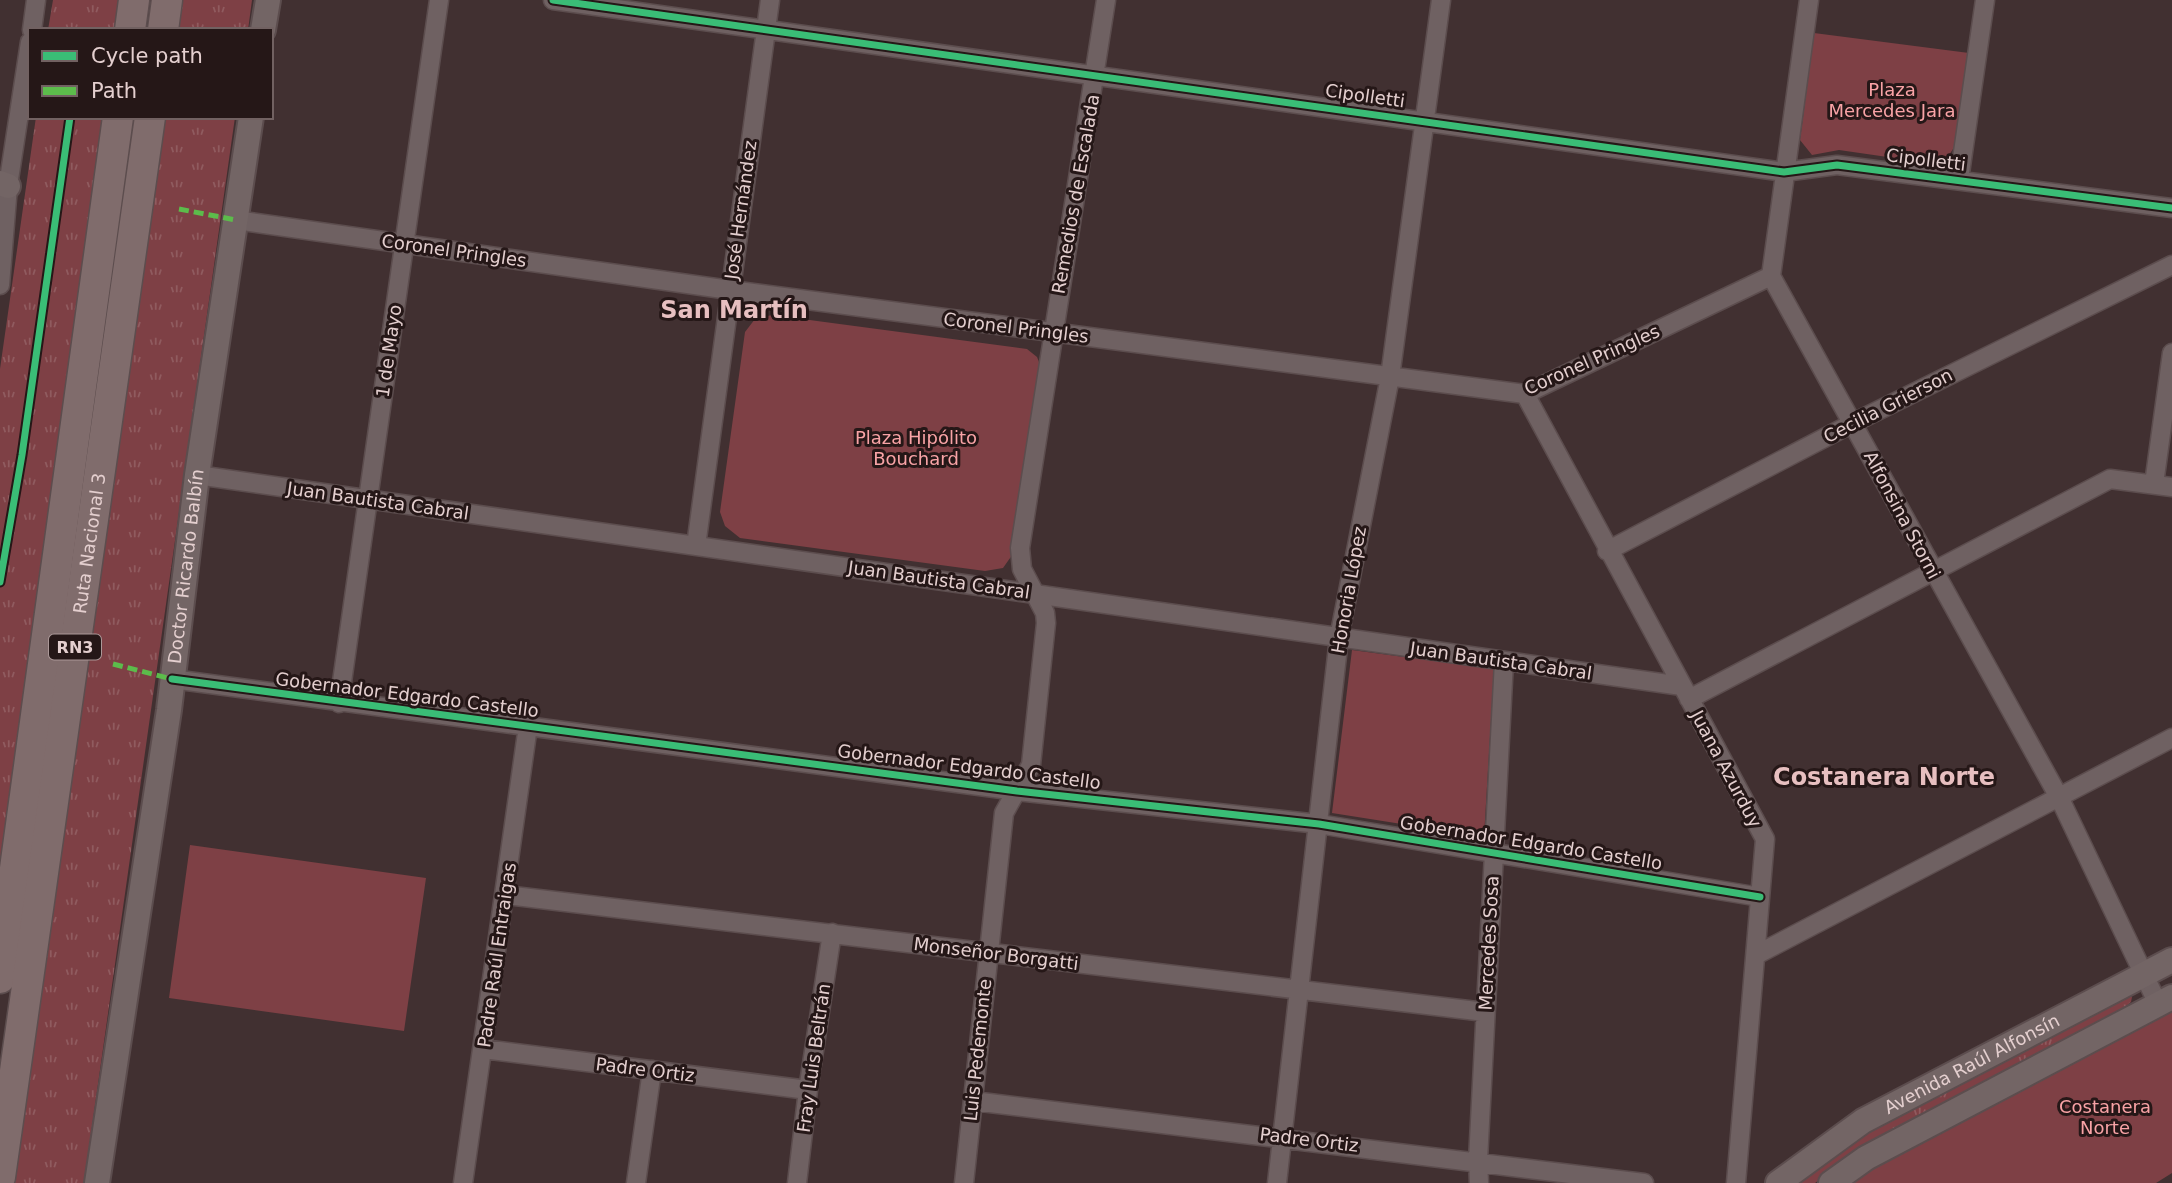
<svg xmlns="http://www.w3.org/2000/svg" width="2172" height="1183" viewBox="0 0 2172 1183" font-family="'DejaVu Sans',sans-serif">
<defs>
<pattern id="grass-tufts" width="24" height="20" patternUnits="userSpaceOnUse" patternTransform="scale(1.75)"><rect width="24" height="20" fill="#7e4045"/><path d="M3 7l-1-3M5 7V3M7 7l1-3M15 17l-1-3M17 17v-4M19 17l1-3" fill="none" stroke="#905b5f"/></pattern>
</defs>
<rect width="100%" height="100%" fill="#413031"/>
<!-- grass -->
<path fill="url(#grass-tufts)" d="M53,0H123L119,30H48Z
M178,0H252L248,30H173Z
M36,117H107L0,891V369Z
M161,117H235L84,1183H9Z
M2127,993L2132,997L2131,1002L2123,1009L1852,1156L1815,1183H1790L1842,1146Z"/>
<!-- green -->
<path fill="#7e4045" d="M1814,33L1969,53L1957,143L1947,158L1929,163L1839,150L1812,155L1800,140Z
M772,315L1027,349L1037,357L1041,367L1015,551L1003,568L985,571L740,538L725,526L720,512L745,332L755,319Z
M1352,650L1494,669L1484,837L1332,813Z
M190,845L426,878L404,1031L169,998Z
M2172,1008V1173L2156,1183H1843Z"/>
<g fill="none" stroke-linecap="round" stroke-linejoin="round">
<defs>
<path id="street" d="M553,0L1784,172L1837,165L2172,208
M1809,0L1771,276L2060,799L2157,1002
M32,30L36,0
M1959,180L1985,0
M236,220L730,290L1525,394L1771,276
M0,285L8,186L30,42
M1525,394L1765,839L1736,1183
M197,475L1682,686
M2154,484L2172,353
M696,546L770,0
M1607,551L1853,423L2172,265
M172,679L1017,791L1319,824L1760,897
M1689,699L2110,479L2172,487
M339,703L439,0
M506,895L1485,1012
M1756,955L2172,738
M483,1049L808,1090
M973,1101L1644,1183
M463,1183L528,726
M636,1183L652,1070
M797,1183L808,1090L832,933
M964,1183L1004,813L1031,765L1046,623L1045,613L1022,569L1020,548L1106,0
M1277,1183L1339,638L1390,377L1441,0
M1479,1183L1478,1160L1504,661"/>
<g id="secondary">
<path d="M263,30L268,0"/>
<path d="M0,183L8,186"/>
<path id="s1" d="M97,1183L169,710L197,475L251,117"/>
<path id="s2" d="M1778,1183L1863,1121L2172,960"/>
<path d="M1831,1183L1866,1158L2172,997"/>
</g>
<g id="highway">
<path d="M130,30L134,0"/>
<path d="M163,30L167,0"/>
<path d="M0,978L118,117"/>
<path id="s3" d="M0,1177L150,117"/>
</g>
</defs>
<!-- street casing -->
<use href="#street" stroke="#5c4d4e" stroke-width="21"/>
<!-- secondary casing -->
<use href="#secondary" stroke="#5c4d4e" stroke-width="28"/>
<!-- highway casing -->
<use href="#highway" stroke="#5c4d4e" stroke-width="33"/>
<!-- street -->
<use href="#street" stroke="#6f6162" stroke-width="18"/>
<!-- secondary -->
<use href="#secondary" stroke="#736565" stroke-width="24"/>
<!-- highway -->
<use href="#highway" stroke="#806c6c" stroke-width="30"/>
<!-- quiet -->
<path stroke="#5cbc4b" stroke-width="5" stroke-dasharray="10 5" stroke-linecap="butt" d="M179,209L236,220
M113,664L172,679"/>
<defs>
<path id="cycleway" d="M553,0L1784,172L1837,165L2172,208
M0,582L22,455L70,117
M172,679L1017,791L1319,824L1760,897"/>
</defs>
<!-- cycleway casing -->
<use href="#cycleway" stroke="#251717" stroke-width="11"/>
<!-- cycleway -->
<use href="#cycleway" stroke="#3abd76" stroke-width="7"/>
</g>
<g text-anchor="middle" stroke-width="6" stroke-linejoin="round" paint-order="stroke">
<!-- shield labels -->
<rect fill="#251717" stroke="#ab9898" stroke-width="2" x="49" y="634.5" width="52" height="25" rx="5"/>
<g font-size="16" font-weight="bold" fill="#e4cfcf">
<text x="75" y="653">RN3</text>
</g>
<!-- park labels -->
<g font-size="18" fill="#f9a3a6" stroke="#251717">
<text x="1892" y="96">Plaza<tspan x="1892" dy="21">Mercedes Jara</tspan></text>
<text x="916" y="444">Plaza Hipólito<tspan x="916" dy="21">Bouchard</tspan></text>
<text x="2105" y="1113">Costanera<tspan x="2105" dy="21">Norte</tspan></text>
</g>
<!-- street labels -->
<g font-size="18" fill="#e4cfcf" stroke="#251717">
<text transform="translate(1365 96) rotate(8)" y="6">Cipolletti</text>
<text transform="translate(1926 160) rotate(7)" y="6">Cipolletti</text>
<text transform="translate(1076 194) rotate(-80)" y="6">Remedios de Escalada</text>
<text transform="translate(741 210) rotate(-82)" y="6">José Hernández</text>
<text transform="translate(454 251) rotate(8)" y="6">Coronel Pringles</text>
<text transform="translate(1016 328) rotate(7)" y="6">Coronel Pringles</text>
<text transform="translate(389 351) rotate(-82)" y="6">1 de Mayo</text>
<text transform="translate(1592 360) rotate(-24)" y="6">Coronel Pringles</text>
<text transform="translate(1888 406) rotate(-27)" y="6">Cecilia Grierson</text>
<text transform="translate(378 501) rotate(8)" y="6">Juan Bautista Cabral</text>
<text transform="translate(1902 515) rotate(62)" y="6">Alfonsina Storni</text>
<text dy="6" stroke="none"><textPath href="#s3" startOffset="640">Ruta Nacional 3</textPath></text>
<text dy="6" stroke="none"><textPath href="#s1" startOffset="623">Doctor Ricardo Balbín</textPath></text>
<text transform="translate(939 580) rotate(8)" y="6">Juan Bautista Cabral</text>
<text transform="translate(1349 590) rotate(-80)" y="6">Honoria López</text>
<text transform="translate(1501 661) rotate(8)" y="6">Juan Bautista Cabral</text>
<text transform="translate(407 695) rotate(7)" y="6">Gobernador Edgardo Castello</text>
<text transform="translate(969 767) rotate(7)" y="6">Gobernador Edgardo Castello</text>
<text transform="translate(1726 769) rotate(62)" y="6">Juana Azurduy</text>
<text transform="translate(1531 843) rotate(9)" y="6">Gobernador Edgardo Castello</text>
<text transform="translate(1489 943) rotate(-87)" y="6">Mercedes Sosa</text>
<text transform="translate(996 954) rotate(7)" y="6">Monseñor Borgatti</text>
<text transform="translate(497 955) rotate(-82)" y="6">Padre Raúl Entraigas</text>
<text transform="translate(978 1050) rotate(-84)" y="6">Luis Pedemonte</text>
<text transform="translate(814 1058) rotate(-82)" y="6">Fray Luis Beltrán</text>
<text dy="6" stroke="none"><textPath href="#s2" startOffset="228">Avenida Raúl Alfonsín</textPath></text>
<text transform="translate(645 1070) rotate(7)" y="6">Padre Ortiz</text>
<text transform="translate(1309 1140) rotate(7)" y="6">Padre Ortiz</text>
</g>
<!-- district labels -->
<g font-size="24" font-weight="bold" fill="#e7bfc0" stroke="#251717">
<text x="734" y="318">San Martín</text>
<text x="1884" y="785">Costanera Norte</text>
</g>
</g>
<!-- legend -->
<rect x="28" y="28" width="245" height="91" fill="#251717" stroke="#716161" stroke-width="2"/>
<rect x="42" y="51" width="35" height="10" fill="#3abd76" stroke="#716161" stroke-width="2"/>
<text x="91" y="63" font-size="21" fill="#e4cfcf">Cycle path</text>
<rect x="42" y="86" width="35" height="10" fill="#5cbc4b" stroke="#716161" stroke-width="2"/>
<text x="91" y="98" font-size="21" fill="#e4cfcf">Path</text>
</svg>
